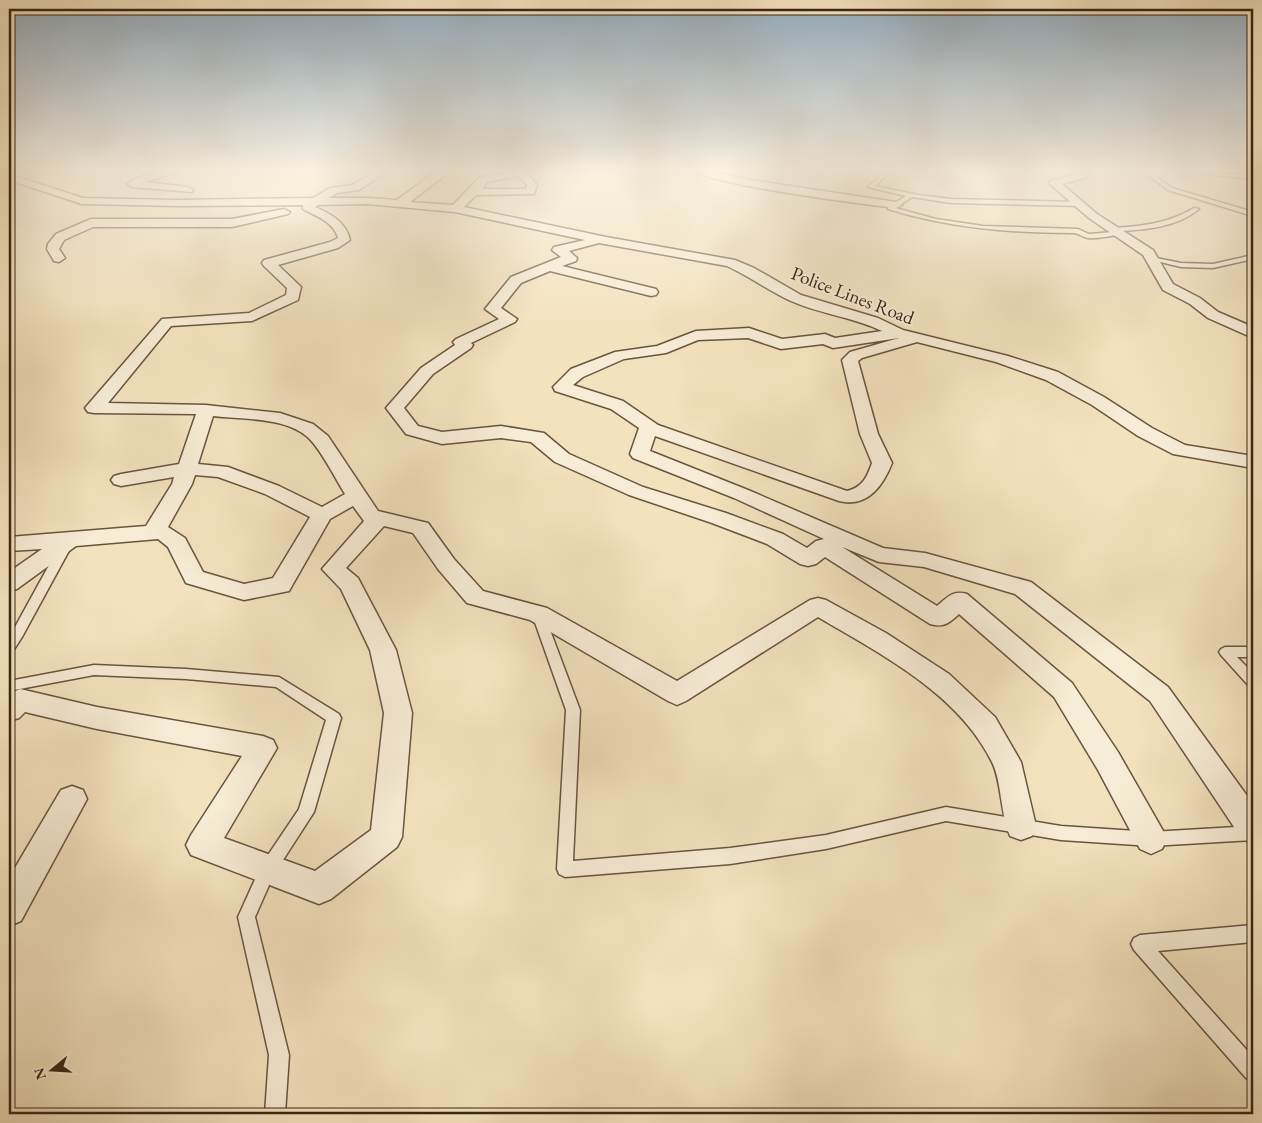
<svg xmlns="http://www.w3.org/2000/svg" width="1262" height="1123" viewBox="0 0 1262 1123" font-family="'EB Garamond',serif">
<rect width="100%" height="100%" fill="#f3e2be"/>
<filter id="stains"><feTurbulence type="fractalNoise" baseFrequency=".004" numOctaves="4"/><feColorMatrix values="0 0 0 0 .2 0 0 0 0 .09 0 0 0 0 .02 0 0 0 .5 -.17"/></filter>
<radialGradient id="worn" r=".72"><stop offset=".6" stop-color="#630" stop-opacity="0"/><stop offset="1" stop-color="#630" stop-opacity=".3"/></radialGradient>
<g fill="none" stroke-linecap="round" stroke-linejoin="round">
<defs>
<path id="service" d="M887,170H892L875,186L918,195L951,199L1079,202L1082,204L1079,206L951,203L912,197L895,208L936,219L983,226L1078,229L1089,234L1113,232L1111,230L1114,228C1143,226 1169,223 1194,208L1199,209C1177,227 1146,230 1119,231L1121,233L1118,235C1109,236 1097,239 1088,238C1082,237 1079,233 1073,233C1010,233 949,228 888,209V207L906,196L868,187Z
M1141,170H1147L1172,188L1253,212V216L1168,190Z
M1168,170H1182L1253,176V179Z
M1253,255V259L1213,268L1181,267L1148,259L1151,257L1181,263L1213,264Z
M65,543L71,547L22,637L13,651L9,653V638L59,547Z
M538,610L542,611L544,614L580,710L573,861L730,848L826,835L946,807L1061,826L1151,832L1253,826V840L1151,846L1061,840L946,821L826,849L730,864L565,877L559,874L557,869L566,710L532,614L534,611Z
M1225,647H1253V657H1237L1253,673V686L1248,685L1221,655L1219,652L1221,649Z
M94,665L186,669L279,677L339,714L341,718L314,812L274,874L255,917L289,1055L285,1114H265L269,1055L238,917L262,864L299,809L326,720L276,687L186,679L94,675L9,691V681Z
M1253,925V942L1158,951L1253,1057V1081L1246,1078L1134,950L1131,944L1134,938L1140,935Z"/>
<path id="minor" d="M164,170H178L177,172L145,182L188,187L193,190L192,192L132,187L127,184L134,179Z
M378,170H389L359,190L337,193L329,198H367L397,200L434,173L428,172L427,170H448V173L410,202L453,205L480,177L525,171L537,185L534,194L476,195L464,207L606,237L735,260L754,268L801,295L878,318L903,330L1008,356L1058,372L1104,397L1152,428L1185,445L1253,456V468L1173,454L1138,436L1092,405L1046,380L996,362L917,342L862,358L858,361L878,434L892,463C883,486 867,508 839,501L655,436L650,451L748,490L883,548L925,553L1031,582L1168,687L1253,804V843L1242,839L1150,701L1015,594L924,567L879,562L842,547L937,606C948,597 953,590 967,594L1072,683L1118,752L1162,829L1167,839L1162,849L1151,854L1140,849L1098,770L1054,697L959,614C949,623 944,628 930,624L825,557L816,564L808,566L800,564L767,544L712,523L629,495L555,462L531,442L501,438L442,444L406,434L386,408L421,368L455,345L453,342L456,339L499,319L485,309L511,277L561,257L552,250L554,247L585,240L455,212L367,204L318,205L315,207C331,214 346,222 350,240L338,248L278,265L301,287L298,300L252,321L171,326L108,403L206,405L280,413L313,424L328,436L378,511L428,523L454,559L483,591L547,608L677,681L810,600L818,598L826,600L886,633L949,674L995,717L1021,762L1036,826L1032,836L1021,840L1010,836C1000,813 1002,782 992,762C958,693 882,655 818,617L686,701L677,705L668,701L530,620L467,603L438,569L413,533L384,526L346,568L358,578L396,650L412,713L402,837L397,847L331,899L319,904L191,855L186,845L191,835L242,756L97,729L25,712L19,718L9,721V694L20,689L97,707L263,736L273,740L277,748L224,838L315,871L371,830L384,713L370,650L341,589L322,569L364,521L353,506L330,519L289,591L244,600L186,583L168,547L158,539L76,546L17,589L9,591V572L42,549L9,551V537L146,526L172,484L174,477L121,486L114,484L111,480L114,476L121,474L179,464L196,414L94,413L88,412L85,408L162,319L249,313L286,295L287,288L264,266L262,263L264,260L330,242L338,238C334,222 316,216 303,209V205L178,206L82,204L9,180V174L83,198L178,200L313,198L330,188L352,185ZM519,176L527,185L526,189H482L487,182ZM599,243L727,266C749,276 769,291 791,301C820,314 853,317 882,331L835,338L825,334L782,339L749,328L696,331L657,346L615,352L571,369L553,387L555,391L611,409L639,428L630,454L633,458L734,498L824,539L816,541L807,548L783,534L726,513L643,487L569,454L544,433L501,426L442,432L418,426L404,408L433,374L471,348L473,345L471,343L515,322L517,319L501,308L521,283L550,271L651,296L656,295L658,292L656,289L562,266L576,261L577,258L569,251ZM748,338L781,349L823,344L833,348L899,338L850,352L842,360L860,434L872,463C867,477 863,487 847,491L658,425L623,401L573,385L583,377L624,359L666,353L698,340ZM213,416C245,420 293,416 314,444C326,459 335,478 345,494L322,507L279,486L228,467L198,464ZM195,475L218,477L265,494L310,517L273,578L244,584L203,572L185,538L168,527L192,484Z
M694,170H708L750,180L896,202L902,205L896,208C864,204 710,185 694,170Z
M1080,170H1090L1086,178L1062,184L1097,214L1153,250L1173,284L1200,298L1218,312L1253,327V338L1208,318L1190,304L1163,290L1143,255L1089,218L1049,183L1050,181L1078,174Z
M284,209L290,212L288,214L232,227H93L64,240L59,249L65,258L59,262L54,261L47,249L48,244L56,234L91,219H232Z
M72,786L83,790L87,799L21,921L9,926V878L61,790Z"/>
</defs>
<!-- service casing -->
<use href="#service" stroke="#695540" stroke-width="3"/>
<!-- minor casing -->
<use href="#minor" stroke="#695540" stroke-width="3"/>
<!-- service -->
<use href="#service" fill="#f7ecd5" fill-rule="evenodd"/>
<!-- minor -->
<use href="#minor" fill="#f7ecd5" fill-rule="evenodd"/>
</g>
<!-- sky -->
<linearGradient id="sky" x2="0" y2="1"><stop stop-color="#93adc0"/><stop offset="0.52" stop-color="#faf2e2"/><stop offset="1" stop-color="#faf2e2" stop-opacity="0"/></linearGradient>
<rect width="1262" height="327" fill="url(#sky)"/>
<g text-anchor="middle" stroke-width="4" stroke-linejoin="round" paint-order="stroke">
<!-- far-street labels -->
<g font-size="19" fill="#3b2616" stroke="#f7ecd5">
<text transform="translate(853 295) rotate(21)" y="7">Police Lines Road</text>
</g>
</g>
<!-- margin -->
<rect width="1262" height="1123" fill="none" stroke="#f3e2be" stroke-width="30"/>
<rect x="10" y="10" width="1242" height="1103" fill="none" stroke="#3b2616" stroke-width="2.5"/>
<rect x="15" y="15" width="1232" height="1093" fill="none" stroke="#3b2616"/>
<!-- north arrow -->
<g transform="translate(52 1070) rotate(252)" stroke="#f7ecd5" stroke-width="4" paint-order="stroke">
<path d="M0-4L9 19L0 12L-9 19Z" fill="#3b2616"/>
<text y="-8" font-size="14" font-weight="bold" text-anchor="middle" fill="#3b2616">N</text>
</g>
<rect width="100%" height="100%" filter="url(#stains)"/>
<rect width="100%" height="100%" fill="url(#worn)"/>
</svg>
